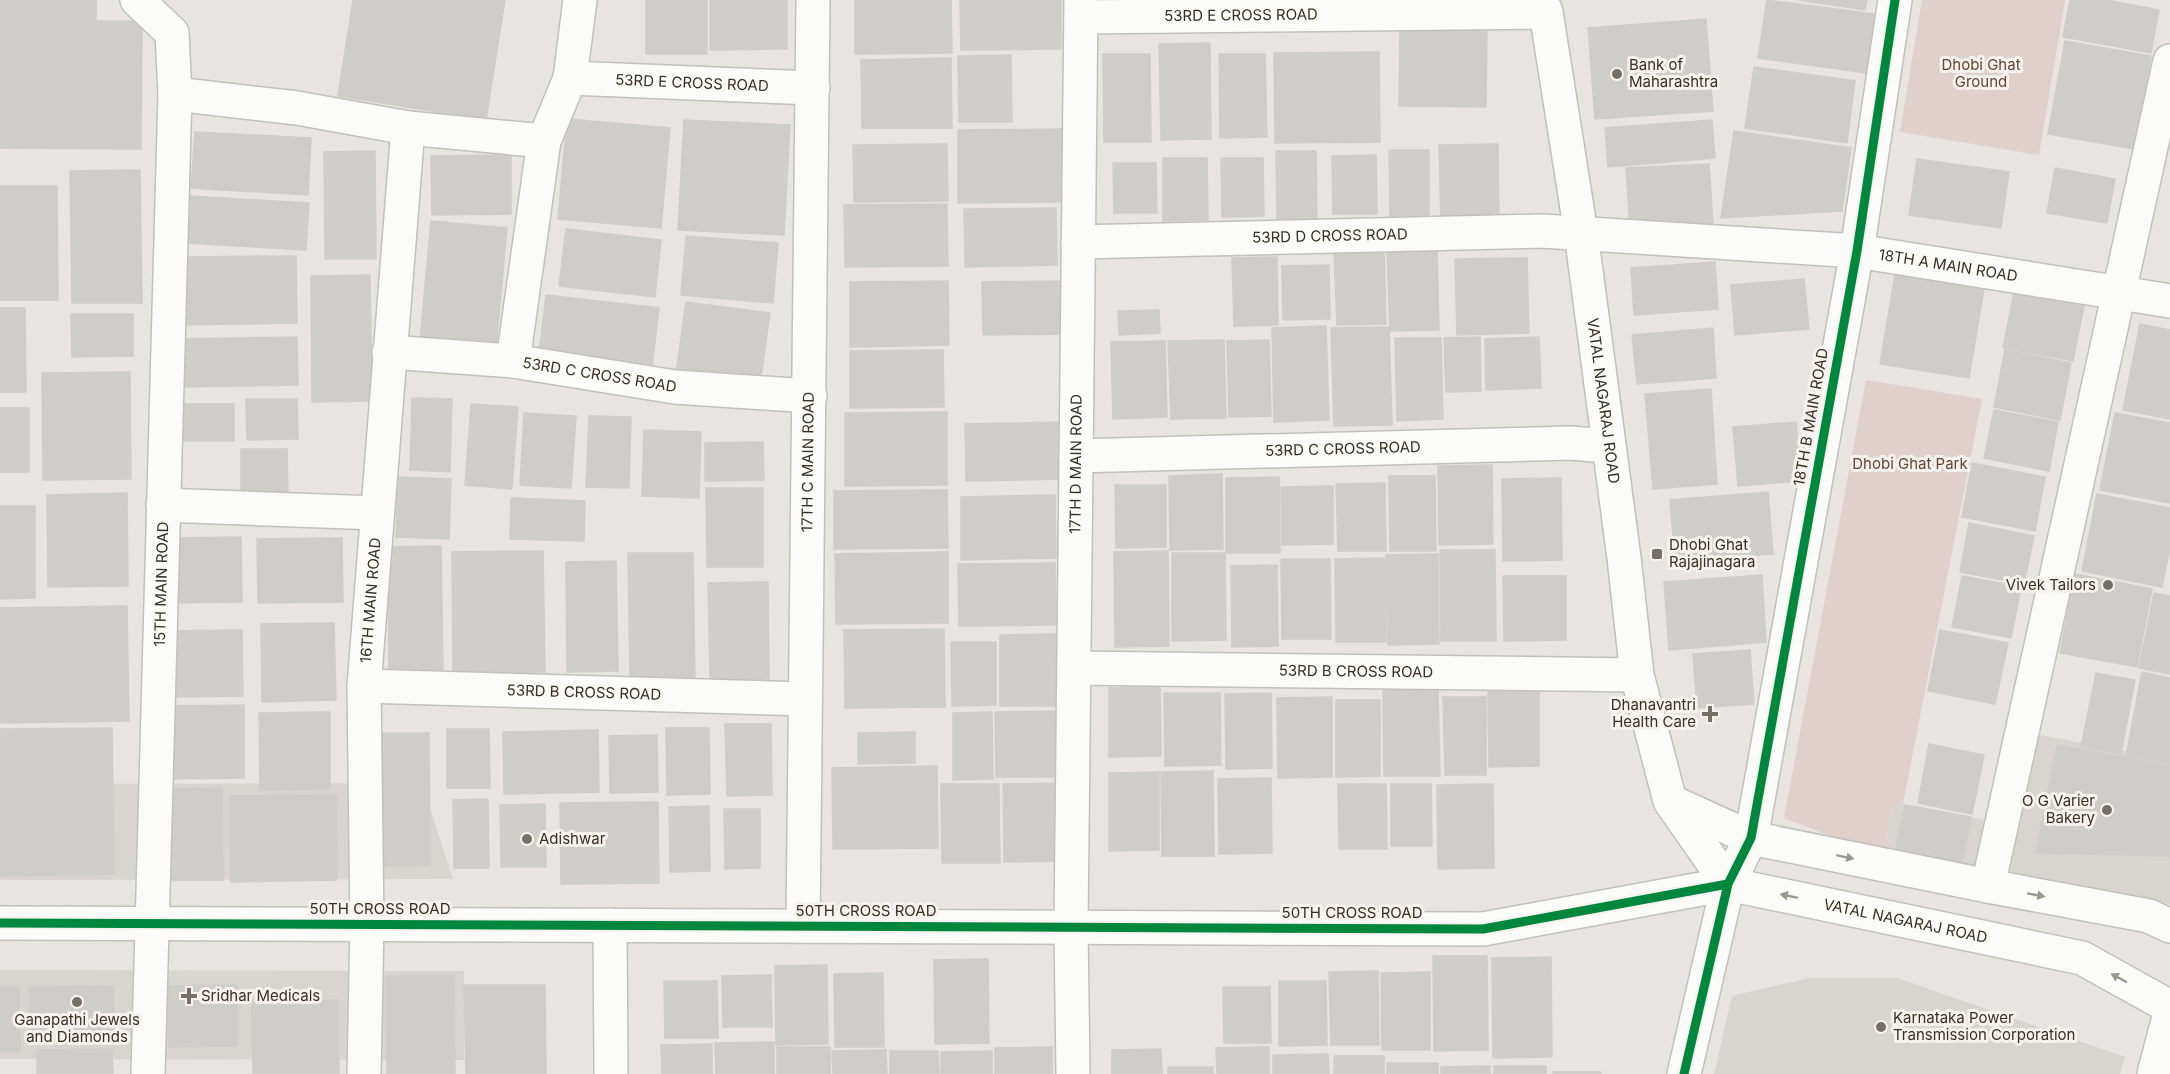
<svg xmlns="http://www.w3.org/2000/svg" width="2170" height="1074" viewBox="0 0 2170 1074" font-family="Inter,sans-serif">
<rect width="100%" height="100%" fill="#e7e4e1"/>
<!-- built -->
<path fill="#d8d4d0" d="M2035,734L2170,760V904L2007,872Z
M422,783L453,879L0,880V784Z
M1893,802L1990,821L1979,874L1883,856Z
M0,970L464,971V1060L0,1059Z
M1809,978H1897L2125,1057L2120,1074H1714L1732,996Z"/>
<!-- green -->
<path fill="#dfd0cc" d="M1922,0H2065L2039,155L1900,132Z
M1866,380L1982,399L1903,804L1893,802L1883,856L1784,818Z"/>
<!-- building -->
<path fill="#cfcdca" stroke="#cfcdca" stroke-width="1.5" d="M0,0H96V21H142L141,149L0,148Z
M353,0H505L486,120L338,96Z
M646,0H707V54H646Z
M710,0H787V49L710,50Z
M855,0H951L952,53L855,54Z
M960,0H1061V49L961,50Z
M1767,0L1874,14L1866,73L1758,58Z
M1799,0H1867L1865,10Z
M2070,0H2107L2159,10L2151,53L2063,37Z
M1706,19L1713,111L1595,119L1588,28Z
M1400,27L1487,28L1486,107L1399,106Z
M2065,41L2151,56L2134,149L2048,134Z
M1210,43L1211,139L1161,140L1159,44Z
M1379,52L1380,142L1275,143L1274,53Z
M1103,54H1150L1151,142H1104Z
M1219,54H1265L1267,137L1220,138Z
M1011,55L1012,122H959L958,56Z
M951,58L952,128H862L861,60Z
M1754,67L1855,81L1847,143L1745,128Z
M567,119L670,128L661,228L558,219Z
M684,120L790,125L784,235L678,230Z
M1712,120L1715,158L1608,167L1605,128Z
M1064,129L1065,202L958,203V130Z
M1734,131L1851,148L1842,211L1721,218Z
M195,132L311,138L308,195L191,188Z
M947,144L948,201L854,202L853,145Z
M1498,144L1499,223L1441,224L1439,145Z
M1389,150H1429V215L1390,216Z
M375,151L376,259H325L324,152Z
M1276,151H1316L1317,219H1277Z
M511,155V214L432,215L431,156Z
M1376,155L1377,214H1333L1332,156Z
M1163,158H1207L1208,220L1163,221Z
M1221,158H1263L1264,216L1222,217Z
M1917,159L2009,172L2001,228L1909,215Z
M1113,163H1156L1157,213H1114Z
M1709,164L1713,225L1630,229L1626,168Z
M2055,168L2115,179L2107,223L2047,213Z
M140,170L142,303H72L70,171Z
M0,186H57L58,300H0Z
M190,196L309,203L306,250L187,243Z
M947,204L948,266L845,267L844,205Z
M1056,208L1057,265L965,267L964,209Z
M431,221L507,228L495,359L419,351Z
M566,229L661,240L655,297L559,286Z
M686,236L778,243L773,303L681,295Z
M1437,248L1439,330L1390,331L1387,249Z
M1384,251L1386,324L1337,325L1334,252Z
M296,256L297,323L179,325L178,257Z
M1277,257L1278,325L1234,326L1232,258Z
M1527,258L1529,333L1457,335L1455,259Z
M1715,262L1718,309L1634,315L1631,268Z
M1329,265L1330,319L1283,320L1282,266Z
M1896,269L1985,283L1969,378L1880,364Z
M370,275L372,401L312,402L311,276Z
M1804,279L1809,329L1735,335L1731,285Z
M948,281L949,345L850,347V282Z
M1062,281L1063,334L983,335L982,282Z
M2014,292L2084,306L2073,361L2003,348Z
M546,295L659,308L651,375L538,362Z
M686,302L770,313L760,384L676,373Z
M0,308H25L26,392H0Z
M1159,310L1160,333L1119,335L1118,311Z
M71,314H133V356L72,357Z
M2140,324L2170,330V419L2123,410Z
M1326,326L1329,420L1274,422L1272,328Z
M1389,327L1392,425L1334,426L1331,328Z
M1713,328L1716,378L1637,384L1632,335Z
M297,337L298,385L178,387V339Z
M1480,337L1481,391L1446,392L1444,338Z
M1539,337L1541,388L1486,390L1485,339Z
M1395,338H1441L1443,419L1397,421Z
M1224,340L1226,418L1171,419L1168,341Z
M1269,340L1271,416L1229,417L1227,341Z
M1165,341L1167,417L1113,419L1111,342Z
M943,350L944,407L850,408V351Z
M2005,350L2071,363L2060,420L1994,407Z
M130,372L131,479L43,480L42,373Z
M1711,389L1717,484L1653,489L1645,394Z
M412,398L452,399L450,472L410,470Z
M246,399H297L298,439L247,440Z
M180,404H234V441H181Z
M471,404L518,407L512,489L465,485Z
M0,408H29V472H0Z
M1994,410L2058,422L2049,471L1984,458Z
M947,412V485L845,486V413Z
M524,413L576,416L571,488L520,485Z
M2115,413L2170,423V503L2100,490Z
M589,416L631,417L629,488L586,487Z
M1063,422L1064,479L966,481L965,424Z
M1796,422L1801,481L1738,486L1733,427Z
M644,430L701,432L699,498L642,496Z
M763,442L764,480L705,481V443Z
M241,449H287L288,498L241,499Z
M1972,463L2045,477L2035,531L1962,517Z
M1492,465L1493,544L1439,545L1438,466Z
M1222,474L1223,549L1170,550L1169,476Z
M1389,476H1435L1436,551H1390Z
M398,477L451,479L449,539L396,537Z
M1279,477L1280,553H1226V478Z
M1561,478L1562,560L1503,561L1502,479Z
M1385,483L1386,551H1338L1336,484Z
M1115,485H1166V547L1116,548Z
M1333,486V544L1282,545L1281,487Z
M706,488H763V567H707Z
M947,490L948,548L834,549V491Z
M1768,492L1773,554L1675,561L1670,500Z
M127,493L128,586L48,587L47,495Z
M2097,494L2170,508V548L2162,587L2082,571Z
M1055,495L1056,558L961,560V497Z
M511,498L585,501L584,541L510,539Z
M0,506H35V598L0,599Z
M1969,523L2034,536L2024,584L1960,572Z
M241,537L242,602L169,603L168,538Z
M342,538L343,602L258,603L257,539Z
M441,546L443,671H389L388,547Z
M1440,550H1495L1496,641H1441Z
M543,551L545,672L453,673L452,552Z
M1168,551L1169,646L1115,647L1114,552Z
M948,552V623L836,624L835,554Z
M628,553H693L695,684H630Z
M1172,553H1225L1226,640L1172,641Z
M1438,554L1439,644L1388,645L1386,555Z
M1385,558L1386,642H1336L1335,559Z
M1281,559H1330L1331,639H1282Z
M616,561L618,671L567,672L566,562Z
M1055,563L1056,625L959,626L958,564Z
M1277,565L1278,646L1232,647L1231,566Z
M2075,574L2152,589L2137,667L2060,653Z
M1762,575L1766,642L1669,650L1664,582Z
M1503,576H1566V640L1504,641Z
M1962,576L2021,587L2011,638L1952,627Z
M768,582L769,679L710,680L708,583Z
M2154,593L2170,596V674L2139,668Z
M127,606L129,721L0,723V608Z
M334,623L336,700L262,702L261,624Z
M944,629L945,707L845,708L844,630Z
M242,630L243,696L168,697L167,631Z
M1940,630L2008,643L1995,704L1928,691Z
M1056,634V706H1000V635Z
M951,642H996V705L952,706Z
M1750,650L1754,704L1697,708L1693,654Z
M2142,672L2170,678V764L2126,756Z
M2096,673L2135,680L2121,754L2081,747Z
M1160,687L1161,756L1109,757V688Z
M1383,688H1438L1440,776H1384Z
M1539,689V766L1489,767L1488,690Z
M1164,693H1220L1221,765L1165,766Z
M1271,693L1272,768L1226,769L1225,694Z
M1332,697V777L1278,778L1277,698Z
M1443,697H1486V775H1445Z
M1336,700H1380V776L1336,777Z
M244,705V778L170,779L169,706Z
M1056,711V777H996L995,712Z
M330,712V789L260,790L259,713Z
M992,712L993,779L953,780V713Z
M725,724H771L772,795L727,796Z
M112,728L114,874L0,876V729Z
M666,728H709L710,794L667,795Z
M447,729H489L490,788H447Z
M598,730L599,792L504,794L503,732Z
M915,732V763L858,764V733Z
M378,733H429L430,865L380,866Z
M657,735L658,792L610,793L609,736Z
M1929,744L1984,755L1972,814L1918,803Z
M2057,745L2170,766V856L2036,853Z
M937,766L938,848L833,849L832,768Z
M1213,771L1214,856H1162L1161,772Z
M1159,772V850L1109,851V773Z
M1271,778L1272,853L1219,854L1218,779Z
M1062,783V861L1004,862L1003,784Z
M941,784H999L1000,863H942Z
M1338,784H1386L1387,849H1339Z
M1391,784H1431L1432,846H1391Z
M1493,784L1494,868L1438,869L1437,785Z
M222,788L223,880H172L171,789Z
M336,795L337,880L231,882L230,796Z
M488,799L489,868H454L453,800Z
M658,802L659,883L561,884L560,803Z
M545,804L546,867H501L500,805Z
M1905,805L1971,817L1961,868L1895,855Z
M709,806L710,871L670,872L669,807Z
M724,809H760V868L725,869Z
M1433,956H1487L1488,1050L1434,1051Z
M1551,957L1552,1057L1493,1058L1492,958Z
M988,959L989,1043L935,1044L934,960Z
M827,965L828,1044L776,1045L775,966Z
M1378,971L1379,1045H1331L1329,972Z
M1430,972V1050H1382L1381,973Z
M883,973L884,1047H835L834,974Z
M454,975L455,1074H387L386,976Z
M771,975L772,1027H723L722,976Z
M664,981H717L718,1038H665Z
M1279,981H1326L1327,1045L1279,1046Z
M237,985V1046L169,1047L168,986Z
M464,985H545L546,1074H466Z
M113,986L114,1041L29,1042V987Z
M0,987H19L20,1052H0Z
M1223,987H1270L1271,1043H1224Z
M339,1000V1074H253L252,1002Z
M774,1042V1074H716L715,1043Z
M712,1044V1074H662L661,1045Z
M777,1047H830V1074H777Z
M1052,1047V1074H995V1048Z
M1269,1047V1074H1217L1216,1048Z
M112,1049L113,1074H37V1050Z
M1161,1049L1162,1074H1112V1050Z
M886,1050L887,1074H833L832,1051Z
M890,1051H938L939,1074H890Z
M992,1051V1074H941V1052Z
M1328,1054L1329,1074H1273V1055Z
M1334,1056H1384V1074H1334Z
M1387,1063H1438V1074H1387Z
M1490,1066V1074H1441V1067Z
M1494,1066H1546V1074H1494Z
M1168,1067H1213V1074H1168Z
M1553,1072H1601V1074H1553Z"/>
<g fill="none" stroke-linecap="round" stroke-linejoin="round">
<defs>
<g id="street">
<path d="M137,0L172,33L175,94L297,108L408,128L544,141"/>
<path id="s1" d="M1081,17L1546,12"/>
<path id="s2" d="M570,78L813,88"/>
<path id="s3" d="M1078,242L1542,231L1857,251L2170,301"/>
<path id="s4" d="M389,352L513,361L675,387L810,396"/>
<path d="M513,361L544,141L570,78L580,0"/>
<path id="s5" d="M1076,456L1570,443L1608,446"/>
<path d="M163,505L377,513"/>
<path id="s6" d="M1074,668L1637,675"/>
<path id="s7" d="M364,686L805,699"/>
<path d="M1988,886L2170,61"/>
<path d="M610,925L611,1074"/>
<path id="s8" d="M803,926L813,0"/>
<path id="s9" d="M148,1074L175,94"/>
<path id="s10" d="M364,1074L367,925L364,686L408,128"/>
<path id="s11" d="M1073,1074L1071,927L1081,0"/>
<path d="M1684,1074L1728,884L1751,838L1857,251L1895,0"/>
</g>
<g id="secondary">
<path id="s12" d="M1541,0L1546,12L1581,233L1624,558L1637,675L1670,801L1728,884L2082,958L2170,1007"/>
<path d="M1672,802L1751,838L1988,886L2149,916L2170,926"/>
<path d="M0,923L1483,929L1728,884"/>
<path d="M2154,1074L2170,1013"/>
</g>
</defs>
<!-- street casing -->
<use href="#street" stroke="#c2c0bd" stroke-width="36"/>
<!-- secondary casing -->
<use href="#secondary" stroke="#c2bfbc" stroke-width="36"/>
<!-- street -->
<use href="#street" stroke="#fbfbfa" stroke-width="33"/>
<!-- secondary -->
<use href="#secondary" stroke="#fbfbfa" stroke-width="33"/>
<defs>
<path id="cycleway" d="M0,923L1483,929L1728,884
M1684,1074L1728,884L1751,838L1857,251L1895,0"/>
</defs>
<!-- cycleway casing -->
<use href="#cycleway" stroke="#f6f2ef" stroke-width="13"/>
<!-- cycleway -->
<use href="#cycleway" stroke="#00873e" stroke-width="9"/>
</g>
<!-- one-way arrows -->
<defs><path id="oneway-solid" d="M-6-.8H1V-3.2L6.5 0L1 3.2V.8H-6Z" transform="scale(1.5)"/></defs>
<g fill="#99968e">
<use href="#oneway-solid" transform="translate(1845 857) rotate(12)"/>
<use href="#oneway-solid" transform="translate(2036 895) rotate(10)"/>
<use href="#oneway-solid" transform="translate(1789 896) rotate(-168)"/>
<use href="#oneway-solid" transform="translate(2119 978) rotate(-152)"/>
</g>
<!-- markers -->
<g fill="#756f65" stroke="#f6f2ef" stroke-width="2">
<circle cx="1617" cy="74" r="6"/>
<rect x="1651" y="548" width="12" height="12" rx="3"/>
<circle cx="2108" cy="585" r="6"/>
<path d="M1707 705h6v6h6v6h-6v6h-6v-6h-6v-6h6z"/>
<circle cx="2107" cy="810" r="6"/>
<circle cx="527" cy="839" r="6"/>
<path d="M186 987h6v6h6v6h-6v6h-6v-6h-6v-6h6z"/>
<circle cx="77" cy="1002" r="6"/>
<circle cx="1881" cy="1027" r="6"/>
</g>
<g text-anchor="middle" stroke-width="6" stroke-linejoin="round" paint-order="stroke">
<!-- street labels -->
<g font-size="15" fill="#373022" stroke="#f6f2ef">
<text dy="5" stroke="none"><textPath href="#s1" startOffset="160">53RD E CROSS ROAD</textPath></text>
<text dy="5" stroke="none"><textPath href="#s2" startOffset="122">53RD E CROSS ROAD</textPath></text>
<text dy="5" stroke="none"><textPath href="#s3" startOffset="252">53RD D CROSS ROAD</textPath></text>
<text dy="5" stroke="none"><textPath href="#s3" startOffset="872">18TH A MAIN ROAD</textPath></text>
<text dy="5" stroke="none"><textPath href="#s4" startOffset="212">53RD C CROSS ROAD</textPath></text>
<text dy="5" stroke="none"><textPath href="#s12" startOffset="406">VATAL NAGARAJ ROAD</textPath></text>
<text transform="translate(1811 417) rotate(-80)" y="5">18TH B MAIN ROAD</text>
<text dy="5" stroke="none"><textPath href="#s5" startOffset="267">53RD C CROSS ROAD</textPath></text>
<text dy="5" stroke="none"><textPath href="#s8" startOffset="464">17TH C MAIN ROAD</textPath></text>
<text dy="5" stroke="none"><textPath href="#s11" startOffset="610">17TH D MAIN ROAD</textPath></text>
<text dy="5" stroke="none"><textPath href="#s9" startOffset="490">15TH MAIN ROAD</textPath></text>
<text dy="5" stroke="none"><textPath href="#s10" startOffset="474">16TH MAIN ROAD</textPath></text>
<text dy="5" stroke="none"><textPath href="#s6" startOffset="282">53RD B CROSS ROAD</textPath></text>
<text dy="5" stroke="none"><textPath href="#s7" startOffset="220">53RD B CROSS ROAD</textPath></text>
<text x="380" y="914">50TH CROSS ROAD</text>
<text x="866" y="916">50TH CROSS ROAD</text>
<text x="1352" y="918">50TH CROSS ROAD</text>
<text dy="5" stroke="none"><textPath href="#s12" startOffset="1095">VATAL NAGARAJ ROAD</textPath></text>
</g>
<!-- poi labels -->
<g font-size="15" fill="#373022" stroke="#f6f2ef" text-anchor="start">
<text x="1629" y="70">Bank of<tspan x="1629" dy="17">Maharashtra</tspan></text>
<text x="1669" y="550">Dhobi Ghat<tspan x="1669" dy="17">Rajajinagara</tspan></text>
<text x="2096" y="590" text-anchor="end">Vivek Tailors</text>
<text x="1696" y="710" text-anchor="end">Dhanavantri<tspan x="1696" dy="17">Health Care</tspan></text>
<text x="2095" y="806" text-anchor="end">O G Varier<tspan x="2095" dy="17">Bakery</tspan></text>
<text x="539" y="844">Adishwar</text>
<text x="201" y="1001">Sridhar Medicals</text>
<text x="1893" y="1023">Karnataka Power<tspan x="1893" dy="17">Transmission Corporation</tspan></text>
<text x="77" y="1025" text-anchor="middle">Ganapathi Jewels<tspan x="77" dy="17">and Diamonds</tspan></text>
</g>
<!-- park labels -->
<g font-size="15" fill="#694331" stroke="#f6f2ef">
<text x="1981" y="70">Dhobi Ghat<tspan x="1981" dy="17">Ground</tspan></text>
<text x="1910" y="469">Dhobi Ghat Park</text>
</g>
</g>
</svg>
